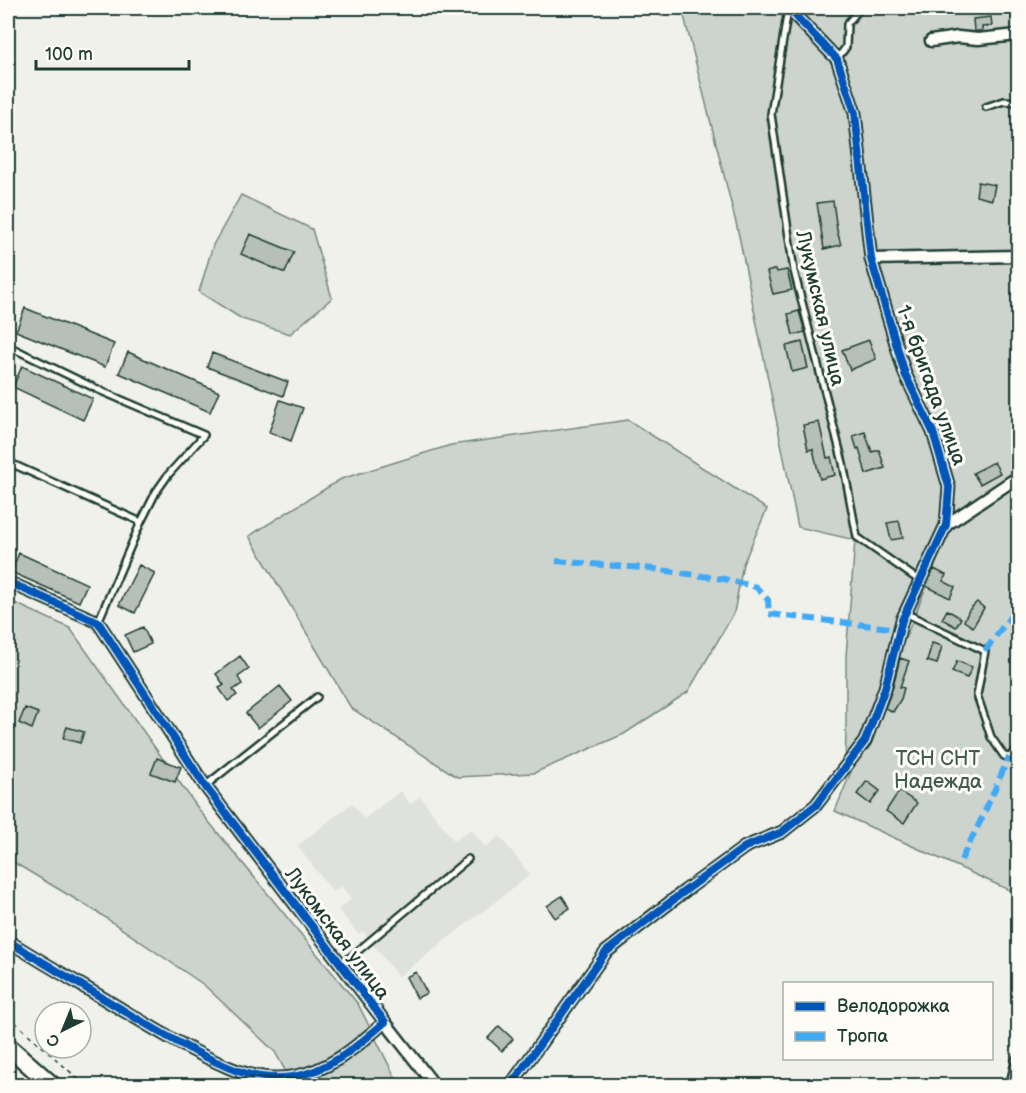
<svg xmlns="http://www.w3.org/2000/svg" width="1026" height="1093" viewBox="0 0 1026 1093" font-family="'Balsamiq Sans',sans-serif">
<rect width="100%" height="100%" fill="#f0f1eb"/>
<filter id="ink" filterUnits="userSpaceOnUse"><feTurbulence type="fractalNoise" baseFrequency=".0167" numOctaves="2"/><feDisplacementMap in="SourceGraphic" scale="12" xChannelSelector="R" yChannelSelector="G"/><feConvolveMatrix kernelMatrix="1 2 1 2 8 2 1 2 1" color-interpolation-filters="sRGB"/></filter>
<g filter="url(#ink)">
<!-- built -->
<path fill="#dfe2dc" d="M400,791L410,804L420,796L454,841L471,829L485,847L500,836L530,875L398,977L363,931L358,934L338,909L351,899L341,886L333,892L297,846L352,803L364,819Z"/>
<!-- green -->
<path fill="#cdd3cd" stroke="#768880" stroke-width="1.5" d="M682,8H1018V473L953,517L923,584L845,778L846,726V656L855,540L798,527L738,231Z
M241,195L312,229L332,298L290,334L242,319L199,292L213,245Z
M628,420L767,509L743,564L734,613L688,692L624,734L534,773L457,777L351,708L249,536L341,479L451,445Z
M1018,480V894L835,811L951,526Z
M8,600L70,628L200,811L358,1004L399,1085H293L275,1052L204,985L97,912L8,859Z"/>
<!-- building -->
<path fill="#b6bfb8" stroke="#1f3d34" stroke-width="1.5" d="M991,17L992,26L982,27V31H974L973,19Z
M978,182L995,185L992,200L976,196Z
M833,201L837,230L841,245L824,249L817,203Z
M250,234L294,252L285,273L241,254Z
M776,269L777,272L787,270L792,290L773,294L767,272Z
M25,308L114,344L105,367L16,331Z
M799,311L805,332L793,335L788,314Z
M869,340L876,359L850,370L842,350Z
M802,342L808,368L792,372L786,346Z
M128,352L219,392L210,412L119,373Z
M212,353L288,382L283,396L207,367Z
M22,366L93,399L83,420L13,387Z
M280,400L303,408L291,441L269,432Z
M819,422L827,458L831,457L835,475L820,479L813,449L808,450L803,425Z
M865,432L872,452L879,450L885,468L866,474L859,448L857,449L853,436Z
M994,462L1000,473L980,484L973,473Z
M899,521L903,538L891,540L887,523Z
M19,553L87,584L79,602L11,572Z
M139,565L155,573L135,613L119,605Z
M934,569L946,575L943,581L955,587L950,598L926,586Z
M977,602L984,608L973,627L964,621L969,610Z
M947,610L961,618L956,627L942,619Z
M143,627L151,644L133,652L125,635Z
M932,643L942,646L937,664L927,661Z
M240,656L249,669L238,677L242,684L233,690L237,695L228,701L219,688L224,685L216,674Z
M900,658L909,661L900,687L904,688L901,699L893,712L885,708L892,690Z
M957,661L972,667L967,678L952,672Z
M280,686L292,701L258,728L246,713Z
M25,708L38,713L32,729L19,723Z
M67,727L84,732L80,743L63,738Z
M157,758L181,767L175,782L151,773Z
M867,781L880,791L870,804L857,794Z
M899,791L917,803L904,823L886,811Z
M562,896L570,908L555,918L547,906Z
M416,972L427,993L417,998L406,977Z
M499,1026L513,1039L502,1051L488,1038Z"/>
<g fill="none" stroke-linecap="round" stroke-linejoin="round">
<defs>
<path id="lane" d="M788,9L771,114L794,271L843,463L857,537L920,581
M837,59L846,47L847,24L857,12
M986,107L1004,101L1018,102
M8,346L101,391L204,435L168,475L156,492L141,522L98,622
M8,462L141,522
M905,613L985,651L977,695L991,737L1004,756L1009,757L1016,752L1018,748
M205,786L317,697
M341,965L468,859"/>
<path id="street" d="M931,41L958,37L978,39L1018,35
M871,259L1018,256
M946,525L1018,477
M8,582L98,622L205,786L385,1022C357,1046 330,1071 292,1077C271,1080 249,1076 230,1068C192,1052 156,1030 121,1009C83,986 45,964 8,941
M385,1022L435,1086
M510,1086L606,952L686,890L745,847L782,832L816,805L865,741L885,688L902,620L946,525L949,487L933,432L905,374L871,259L855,113L837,59L788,8
M1012,1086L1018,1060"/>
<path id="primary" d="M8,1046L53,1086"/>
</defs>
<!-- lane casing -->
<use href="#lane" stroke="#1f3d34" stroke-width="10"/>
<!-- street casing -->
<use href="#street" stroke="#1f3d34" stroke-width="15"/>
<!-- primary casing -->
<use href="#primary" stroke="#1f3d34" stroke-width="21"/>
<!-- path -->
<path stroke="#1f3d34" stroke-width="1.5" stroke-dasharray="4.5 4.5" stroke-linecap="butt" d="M8,1016L86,1086"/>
<!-- lane -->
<use href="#lane" stroke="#fdfcf7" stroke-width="5"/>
<!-- street -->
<use href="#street" stroke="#fdfcf7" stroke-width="10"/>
<!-- primary -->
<use href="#primary" stroke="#fdfcf7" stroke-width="16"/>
<!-- quiet -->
<path stroke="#3fa9f5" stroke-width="6" stroke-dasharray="12 6" stroke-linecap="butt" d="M556,561L654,569L724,579L756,587L768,600L769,614L899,629
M985,651L1018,606
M961,860L982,818L1009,757"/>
<defs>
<path id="cycleway" d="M8,582L98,622L205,786L385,1022C357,1046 330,1071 292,1077C271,1080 249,1076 230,1068C192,1052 156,1030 121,1009C83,986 45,964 8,941
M510,1086L606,952L686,890L745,847L782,832L816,805L865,741L885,688L902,620L946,525L949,487L933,432L905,374L871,259L855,113L837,59L788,8"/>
</defs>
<!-- cycleway casing -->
<use href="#cycleway" stroke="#fdfcf7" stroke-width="11"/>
<!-- cycleway -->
<use href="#cycleway" stroke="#0057b8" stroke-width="8"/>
</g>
</g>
<g text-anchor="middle" stroke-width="6" stroke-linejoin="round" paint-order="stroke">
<!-- street labels -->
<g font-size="20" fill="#1f3d34" stroke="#fdfcf7">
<text transform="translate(821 308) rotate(77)" y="7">Лукумская улица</text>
<text transform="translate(932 385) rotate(70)" y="7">1-я бригада улица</text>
<text transform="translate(338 933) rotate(53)" y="7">Лукомская улица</text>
</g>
<!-- park labels -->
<g font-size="20" fill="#425b53" stroke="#fdfcf7">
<text x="938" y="765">ТСН СНТ<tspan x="938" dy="23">Надежда</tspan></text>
</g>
</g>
<!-- margin -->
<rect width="1026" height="1093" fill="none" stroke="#fdfcf7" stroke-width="30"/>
<rect x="15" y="15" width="996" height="1063" fill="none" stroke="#1f3d34" stroke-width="2" filter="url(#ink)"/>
<!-- legend -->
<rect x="783" y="982" width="210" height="78" fill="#fdfcf7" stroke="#a4b0a9" stroke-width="1.5"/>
<rect x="795" y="1002" width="30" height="9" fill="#0057b8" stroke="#a4b0a9" stroke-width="1.5"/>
<text x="837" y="1012" font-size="18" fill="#1f3d34">Велодорожка</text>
<rect x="795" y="1032" width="30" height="9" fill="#3fa9f5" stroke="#a4b0a9" stroke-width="1.5"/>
<text x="837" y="1042" font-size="18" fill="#1f3d34">Тропа</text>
<!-- north arrow -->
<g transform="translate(63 1030) rotate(223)"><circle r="28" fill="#fdfcf7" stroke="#a4b0a9" stroke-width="1.5"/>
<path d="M0-4.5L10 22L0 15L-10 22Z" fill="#1f3d34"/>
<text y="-9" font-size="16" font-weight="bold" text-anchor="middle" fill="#1f3d34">С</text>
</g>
<!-- scale -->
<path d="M36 60v9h153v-9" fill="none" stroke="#1f3d34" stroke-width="3"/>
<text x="45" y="60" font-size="18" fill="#1f3d34" stroke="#fdfcf7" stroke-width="4.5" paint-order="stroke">100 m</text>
</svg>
